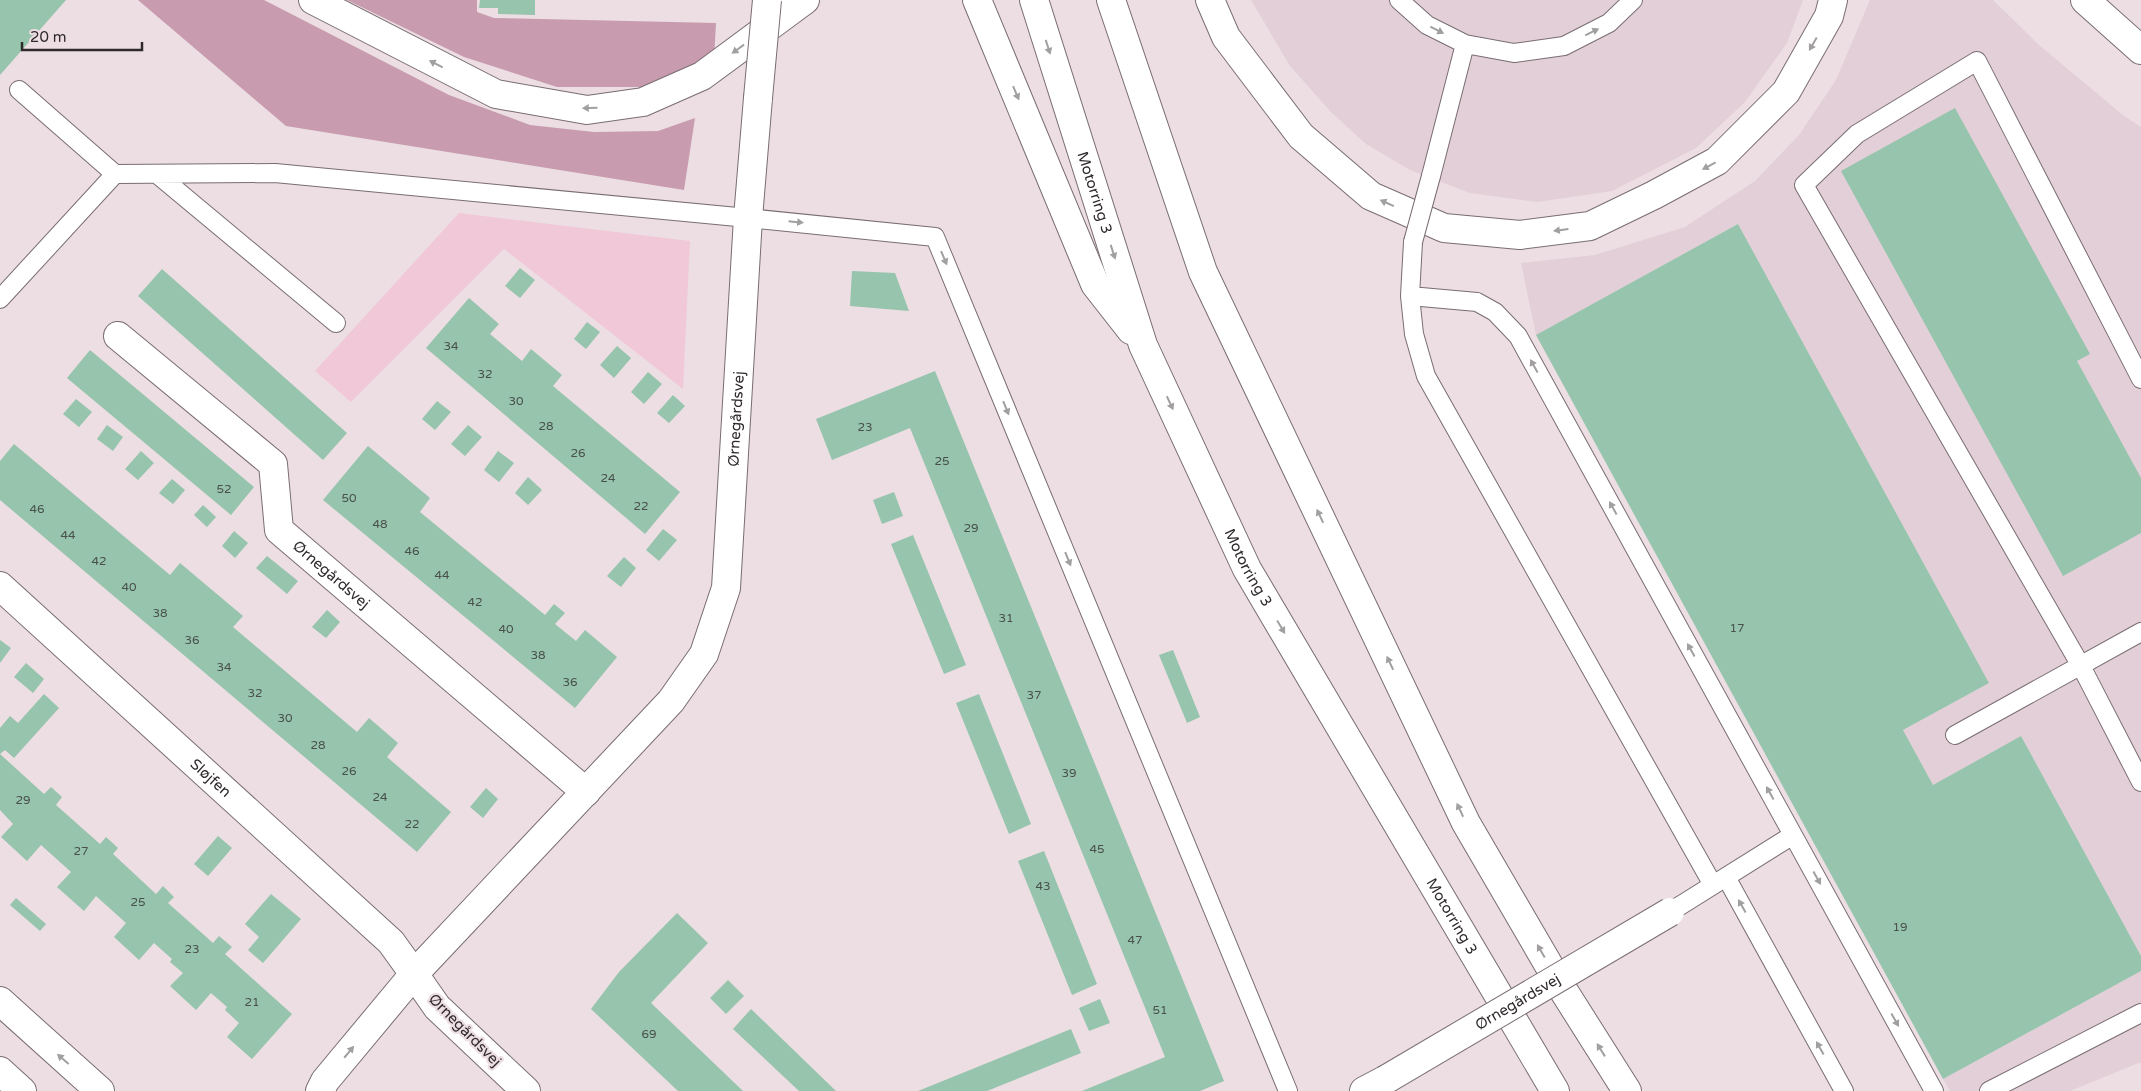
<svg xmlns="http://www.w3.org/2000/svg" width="2141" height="1091" viewBox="0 0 2141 1091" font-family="'Varela Round',sans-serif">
<rect width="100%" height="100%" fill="#ecdee3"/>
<!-- built -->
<path fill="#e3cfd7" d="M1251,0H1803L1787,43L1745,102L1696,148L1612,191L1537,202L1470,193L1410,170L1366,144L1331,112L1290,66Z
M1870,0H1993L2039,45L2124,116L2141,127V956L2021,736L1933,785L1903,730L1989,683L1738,224L1536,335L1521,263L1595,255L1685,227L1755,181L1799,135L1836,80Z
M2141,971V1062L2070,1091H1950L1943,1079Z"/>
<!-- green -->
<path fill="#f1c8d8" d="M459,213L690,241L683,389L504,249L351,402L315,371Z"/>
<!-- forest -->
<path fill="#c89cae" d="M138,0H264L449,95L530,125L594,132L658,131L695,118L684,190L286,126Z
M347,0H477V12L494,18L716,23L714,59L644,87H557L464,57Z"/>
<!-- building -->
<path fill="#96c4ad" d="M0,0H66L0,75Z
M480,0H535V15L498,14V8H479Z
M1955,108L2090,354L2077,361L2141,478V533L2063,576L1841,171Z
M1738,224L1989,683L1903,730L1933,785L2021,736L2141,956V971L1943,1079L1536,335Z
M520,268L535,280L520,298L505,286Z
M162,269L347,433L323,460L138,296Z
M852,271L895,273L909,311L850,306Z
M469,298L499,324L490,334L522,361L531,349L562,375L553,386L680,492L645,534L426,348Z
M587,322L600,332L586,349L574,339Z
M617,346L631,358L614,378L600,365Z
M90,350L254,487L231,515L67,378Z
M935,371L1224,1081L1200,1091H1082L1165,1057L910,428L832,460L816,419Z
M648,372L662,384L644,404L631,392Z
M673,395L685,406L669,423L657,413Z
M76,399L92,412L79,427L63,414Z
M437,401L451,412L435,430L422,419Z
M107,425L123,437L113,451L97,439Z
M468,425L482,437L465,456L451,444Z
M14,444L170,575L180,563L243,616L233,627L357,732L369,718L398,743L387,757L451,812L417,852L0,500V461Z
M368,446L430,498L420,512L545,615L554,604L565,613L555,624L576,641L585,630L617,657L575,708L323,500Z
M141,451L154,463L138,480L125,469Z
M498,451L514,463L499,482L484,470Z
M528,477L542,490L528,505L515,493Z
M172,479L185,490L173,504L159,493Z
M894,492L903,516L882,524L873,500Z
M203,505L216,517L207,527L194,515Z
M663,529L677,540L659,561L646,550Z
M234,531L248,543L235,558L222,546Z
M913,535L966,665L944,674L891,544Z
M267,556L298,581L287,594L256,568Z
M624,557L636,568L621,587L607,576Z
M327,610L340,622L326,638L312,627Z
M0,640L11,648L0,663Z
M1173,650L1200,717L1187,723L1159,655Z
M26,663L44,679L33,693L14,677Z
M44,694L59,708L14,758L5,750L0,754L44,794L51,787L62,797L56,805L100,844L106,837L118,848L113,854L156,894L163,886L174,897L168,903L213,943L219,936L232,947L225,954L292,1014L252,1059L227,1037L239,1023L225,1010L227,1007L211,993L196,1010L170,986L183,973L170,962L172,959L154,943L139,960L114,937L126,923L96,896L84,911L57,887L71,872L41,845L27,861L1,837L13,824L0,810V728L10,716L18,723Z
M979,694L1031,824L1009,834L956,703Z
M486,788L498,799L483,818L470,807Z
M218,836L232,848L208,876L194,864Z
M1044,851L1097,984L1072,995L1018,861Z
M271,894L301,919L263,963L248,950L259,937L245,924Z
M16,898L46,924L40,931L10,905Z
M677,913L708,943L651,1003L743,1091H678L591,1009L619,972Z
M728,980L744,996L726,1014L710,998Z
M1100,999L1110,1023L1089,1031L1079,1008Z
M751,1009L836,1091H799L733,1029Z
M1071,1029L1081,1053L987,1091H918Z"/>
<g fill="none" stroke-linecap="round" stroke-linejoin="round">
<defs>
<path id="service" d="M1399,0L1427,25L1465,44L1514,53L1564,46L1609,23L1633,0
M19,90L115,174L275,173L748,218L935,237L1288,1091
M157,174L336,323
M1431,176L1465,44
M1413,242L1410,296L1414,334L1426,376L1713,885
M1410,296L1477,302L1495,312L1518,336L1934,1091
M0,299L115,174
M2141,379L1977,61L1857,134L1804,185L2081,666L2141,782
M1955,735L2141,632
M1726,877L1844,1091
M1670,912L1793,835
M1989,1091L2141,1013"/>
<g id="minor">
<path d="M2085,0L2141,50"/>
<path id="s1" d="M118,336L273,464L279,530L586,792"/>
<path id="s2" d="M0,586L391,942L414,974"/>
<path d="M1364,1091L1385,1080"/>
</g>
<g id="tertiary">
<path id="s3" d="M526,1091L437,1007L414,974L671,701L704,654L726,588L748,218L758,98"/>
</g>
<g id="motorway">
<path d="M313,0L496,94L587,110L643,102L702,76L805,0"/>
<path d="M977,0L1095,284L1131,330"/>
<path id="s4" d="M1034,0L1143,345L1247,569L1555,1091"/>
<path d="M1111,0L1203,272L1466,823L1565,993L1627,1091"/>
<path d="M1210,0L1226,37L1301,136L1371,196L1444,228L1520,235L1590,226L1654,195L1717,161L1786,92L1829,16L1833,0"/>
<path d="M0,1001L100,1091"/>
<path d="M0,1071L22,1091"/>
<path d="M320,1091L325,1081L414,974"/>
</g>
</defs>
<!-- service casing -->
<use href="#service" stroke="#796d72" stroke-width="20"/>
<!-- minor casing -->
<use href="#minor" stroke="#796d72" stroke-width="30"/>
<!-- tertiary casing -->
<use href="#tertiary" stroke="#796d72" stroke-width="30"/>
<!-- motorway casing -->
<use href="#motorway" stroke="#796d72" stroke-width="30"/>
<!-- service -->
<use href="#service" stroke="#fff" stroke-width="18"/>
<!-- minor -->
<use href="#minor" stroke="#fff" stroke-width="28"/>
<!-- tertiary -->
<use href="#tertiary" stroke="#fff" stroke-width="28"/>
<!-- motorway -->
<use href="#motorway" stroke="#fff" stroke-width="28"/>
<defs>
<path id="service-bridge" d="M1413,242L1431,176"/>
<g id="minor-bridge">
<path id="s5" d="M1385,1080L1670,912"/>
</g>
<path id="tertiary-bridge" d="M758,98L767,0"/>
</defs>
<!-- service-bridge casing -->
<use href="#service-bridge" stroke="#796d72" stroke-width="20" stroke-linecap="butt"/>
<!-- minor-bridge casing -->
<use href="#minor-bridge" stroke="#796d72" stroke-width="30" stroke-linecap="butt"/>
<!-- tertiary-bridge casing -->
<use href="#tertiary-bridge" stroke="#796d72" stroke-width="30" stroke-linecap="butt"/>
<!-- service-bridge -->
<use href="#service-bridge" stroke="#fff" stroke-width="18"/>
<!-- minor-bridge -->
<use href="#minor-bridge" stroke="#fff" stroke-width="28"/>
<!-- tertiary-bridge -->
<use href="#tertiary-bridge" stroke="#fff" stroke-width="28"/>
</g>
<!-- one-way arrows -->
<defs><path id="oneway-solid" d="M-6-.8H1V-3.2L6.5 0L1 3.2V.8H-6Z" transform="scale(1.25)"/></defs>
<g fill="#a19fa0">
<use href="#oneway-solid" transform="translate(1437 30) rotate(27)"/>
<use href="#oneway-solid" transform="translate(1592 32) rotate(-26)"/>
<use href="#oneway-solid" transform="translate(1813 44) rotate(120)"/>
<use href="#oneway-solid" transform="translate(1048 47) rotate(72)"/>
<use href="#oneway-solid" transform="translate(738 49) rotate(144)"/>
<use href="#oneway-solid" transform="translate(436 64) rotate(-153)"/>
<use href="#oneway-solid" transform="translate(1016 93) rotate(67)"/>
<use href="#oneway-solid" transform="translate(590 108) rotate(178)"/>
<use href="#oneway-solid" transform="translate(1709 166) rotate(152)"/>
<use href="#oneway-solid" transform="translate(1387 203) rotate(-156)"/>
<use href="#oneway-solid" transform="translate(796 222) rotate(6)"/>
<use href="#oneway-solid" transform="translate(1561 230) rotate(173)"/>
<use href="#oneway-solid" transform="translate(1113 252) rotate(72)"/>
<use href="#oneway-solid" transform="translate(944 258) rotate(67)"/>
<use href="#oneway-solid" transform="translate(1534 366) rotate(-119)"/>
<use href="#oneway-solid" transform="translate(1170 403) rotate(65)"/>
<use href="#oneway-solid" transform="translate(1006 408) rotate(68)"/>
<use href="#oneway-solid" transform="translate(1613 508) rotate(-119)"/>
<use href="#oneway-solid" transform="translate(1320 516) rotate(-115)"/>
<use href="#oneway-solid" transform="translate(1068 559) rotate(68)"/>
<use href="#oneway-solid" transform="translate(1281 627) rotate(59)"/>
<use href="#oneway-solid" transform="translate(1691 650) rotate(-119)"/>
<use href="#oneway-solid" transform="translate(1390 663) rotate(-115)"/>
<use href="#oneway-solid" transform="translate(1770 793) rotate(-119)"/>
<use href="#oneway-solid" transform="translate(1460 810) rotate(-115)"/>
<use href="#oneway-solid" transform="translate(1817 878) rotate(61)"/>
<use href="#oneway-solid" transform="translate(1742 906) rotate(-119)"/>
<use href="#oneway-solid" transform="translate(1541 951) rotate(-120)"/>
<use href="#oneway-solid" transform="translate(1895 1020) rotate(61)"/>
<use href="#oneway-solid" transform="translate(1820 1048) rotate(-119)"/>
<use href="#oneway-solid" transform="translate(1601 1050) rotate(-122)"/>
<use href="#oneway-solid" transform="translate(349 1052) rotate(-50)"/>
<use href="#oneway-solid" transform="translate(63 1059) rotate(-139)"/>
</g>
<g text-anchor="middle" stroke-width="4.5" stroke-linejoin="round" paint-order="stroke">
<!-- number labels -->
<g font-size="12" fill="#49504c">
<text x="451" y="350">34</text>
<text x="485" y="378">32</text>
<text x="516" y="405">30</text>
<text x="546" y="430">28</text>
<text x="865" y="431">23</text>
<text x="578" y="457">26</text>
<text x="942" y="465">25</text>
<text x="608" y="482">24</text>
<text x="224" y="493">52</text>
<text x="349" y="502">50</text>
<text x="641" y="510">22</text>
<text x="37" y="513">46</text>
<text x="380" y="528">48</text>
<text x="971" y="532">29</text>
<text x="68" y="539">44</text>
<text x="412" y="555">46</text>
<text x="99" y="565">42</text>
<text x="442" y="579">44</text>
<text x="129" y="591">40</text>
<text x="475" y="606">42</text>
<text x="160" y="617">38</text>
<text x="1006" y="622">31</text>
<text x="1737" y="632">17</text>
<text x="506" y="633">40</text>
<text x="192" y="644">36</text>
<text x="538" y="659">38</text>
<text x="224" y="671">34</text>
<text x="570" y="686">36</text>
<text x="255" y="697">32</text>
<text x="1034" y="699">37</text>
<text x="285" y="722">30</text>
<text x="318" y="749">28</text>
<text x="349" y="775">26</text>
<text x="1069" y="777">39</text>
<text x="380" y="801">24</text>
<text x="23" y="804">29</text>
<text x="412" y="828">22</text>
<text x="1097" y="853">45</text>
<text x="81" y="855">27</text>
<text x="1043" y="890">43</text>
<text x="138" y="906">25</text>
<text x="1900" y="931">19</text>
<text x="1135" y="944">47</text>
<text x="192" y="953">23</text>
<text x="252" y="1006">21</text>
<text x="1160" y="1014">51</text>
<text x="649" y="1038">69</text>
</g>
<!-- street labels -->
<g font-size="15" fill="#2f2a2c" stroke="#ecdee3">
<text dy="5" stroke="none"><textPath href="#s4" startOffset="202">Motorring 3</textPath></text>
<text dy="5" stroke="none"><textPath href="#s3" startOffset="834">Ørnegårdsvej</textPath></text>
<text dy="5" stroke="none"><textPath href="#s4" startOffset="608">Motorring 3</textPath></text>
<text dy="5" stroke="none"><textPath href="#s1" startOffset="336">Ørnegårdsvej</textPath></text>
<text dy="5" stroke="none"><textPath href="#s2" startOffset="285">Sløjfen</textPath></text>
<text dy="5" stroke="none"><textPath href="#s4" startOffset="1012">Motorring 3</textPath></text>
<text dy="5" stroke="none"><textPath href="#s5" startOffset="154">Ørnegårdsvej</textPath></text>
<text transform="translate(465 1030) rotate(45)" y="5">Ørnegårdsvej</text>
</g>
</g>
<!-- scale -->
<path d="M22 42v8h120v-8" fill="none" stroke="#2f2a2c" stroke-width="2.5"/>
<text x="30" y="42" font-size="15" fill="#2f2a2c" stroke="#ecdee3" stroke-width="4" paint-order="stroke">20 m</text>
</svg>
